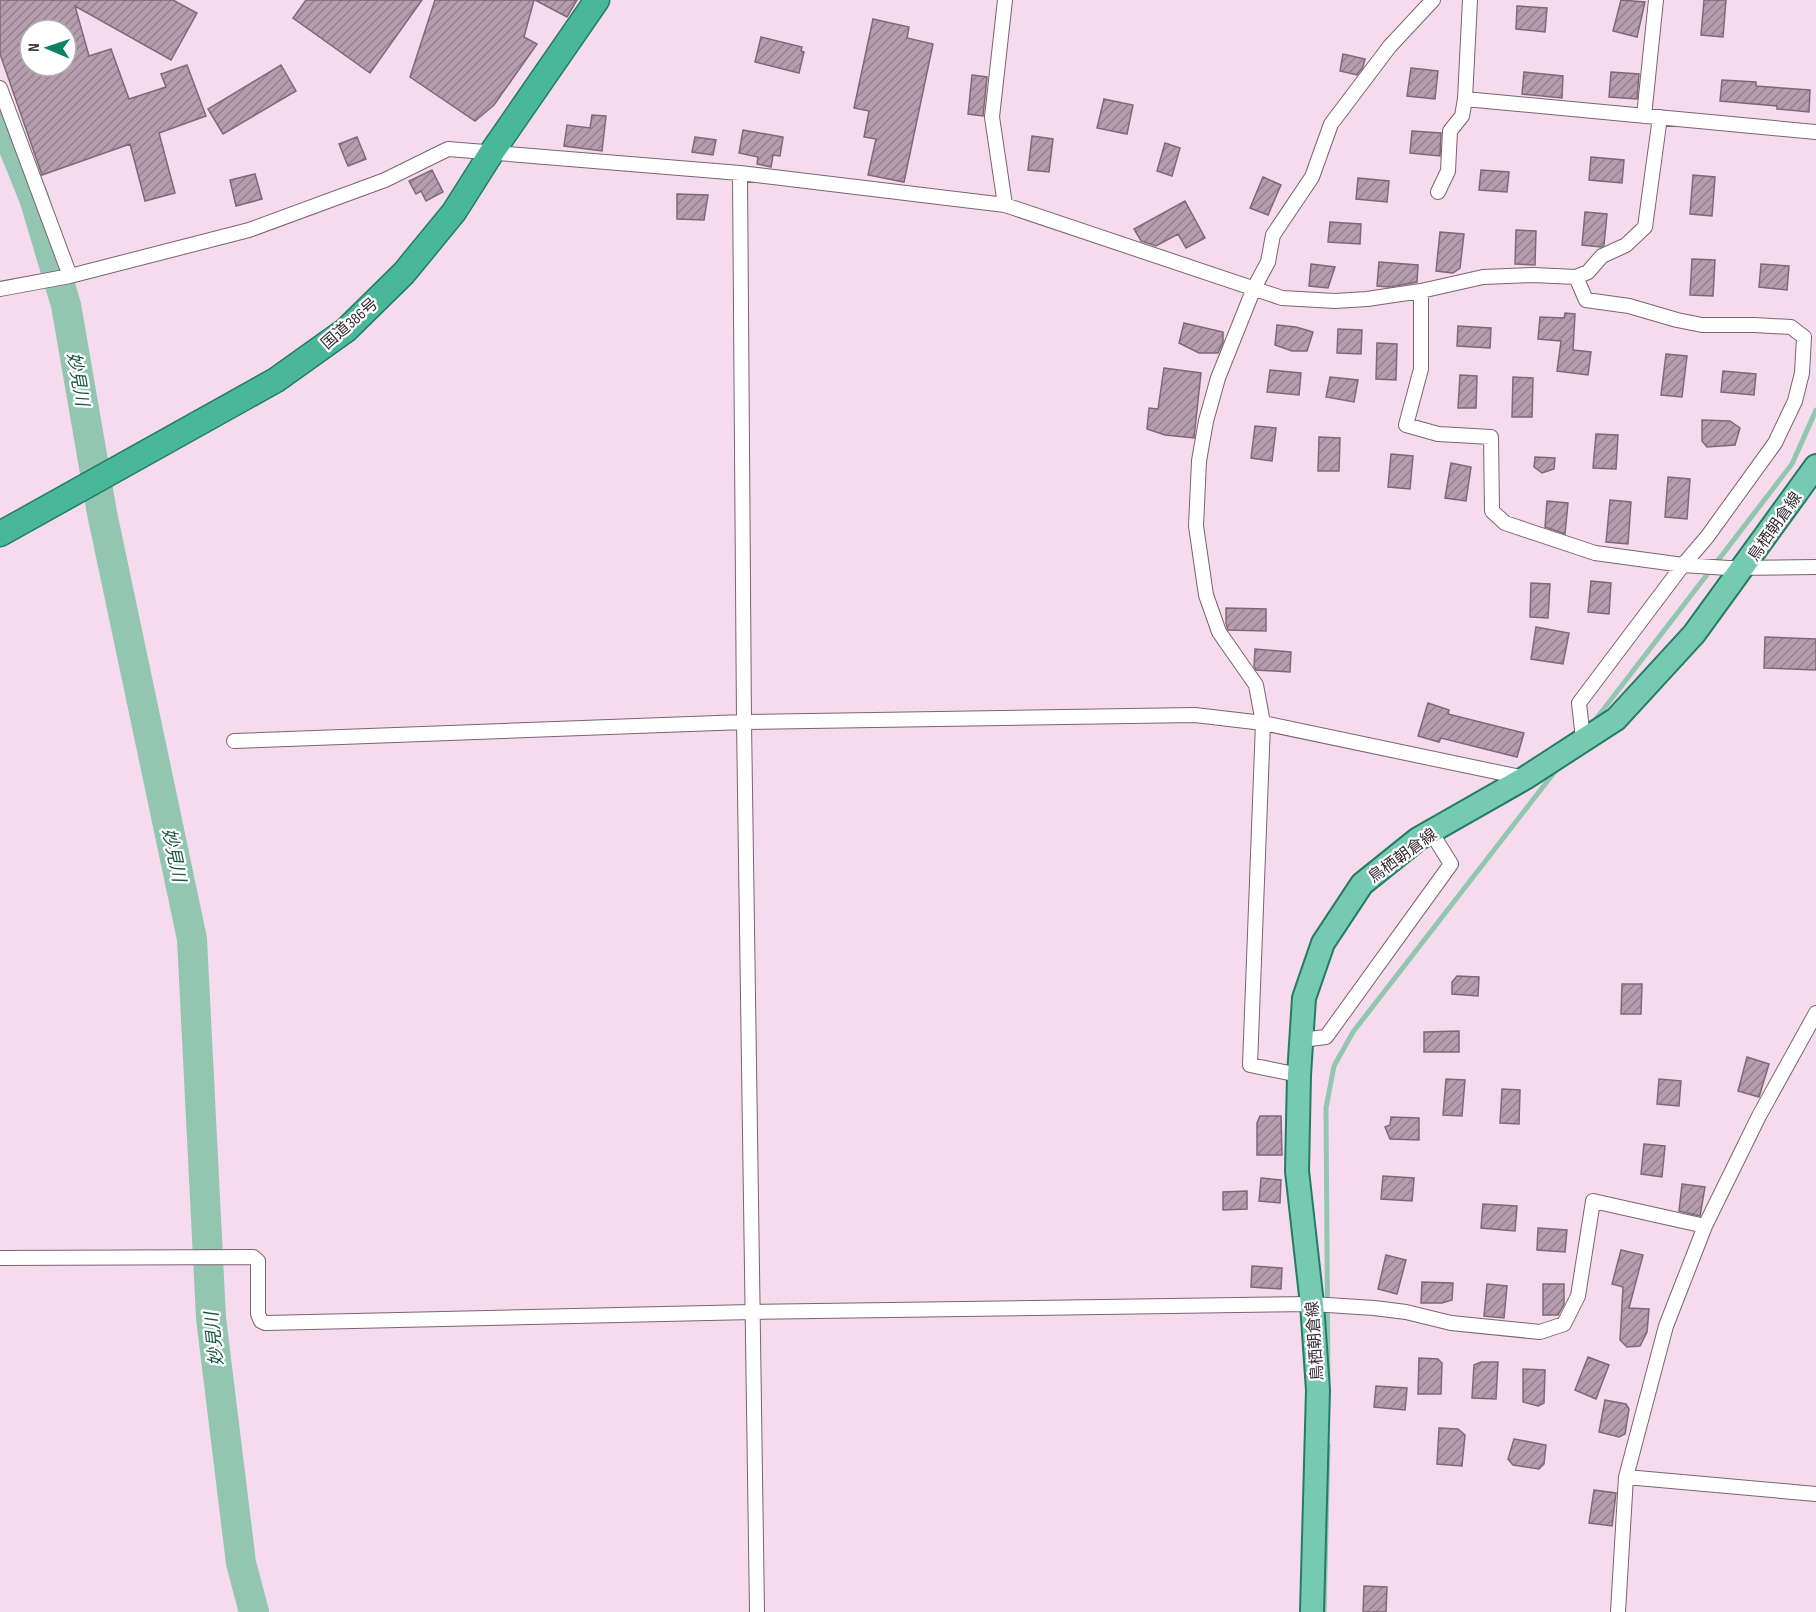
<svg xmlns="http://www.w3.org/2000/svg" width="1816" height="1612" viewBox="0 0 1816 1612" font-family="'Sofia Sans Condensed','Noto Sans JP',sans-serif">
<defs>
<pattern id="building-hatch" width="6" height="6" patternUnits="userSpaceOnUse" patternTransform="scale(1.5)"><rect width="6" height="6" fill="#b59dae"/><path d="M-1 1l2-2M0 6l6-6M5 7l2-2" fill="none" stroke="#94808e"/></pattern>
</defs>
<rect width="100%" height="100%" fill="#f5dbed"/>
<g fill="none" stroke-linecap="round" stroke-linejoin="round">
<!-- stream -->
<path stroke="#93c6b1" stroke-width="5" d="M1593,723L1792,464L1816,410
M1328,1382L1326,1108L1334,1066L1353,1032L1556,770
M1324,1612L1328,1445"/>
<!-- river -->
<path stroke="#93c6b1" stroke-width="30" d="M0,114L34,198L66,305L102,513L192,939L211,1318L241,1563L254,1612"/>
</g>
<!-- building -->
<path fill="url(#building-hatch)" stroke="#7f6878" stroke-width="1.5" fill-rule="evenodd" d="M0,0H173L197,13L171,60L75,6L89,56L111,49L129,99L166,87L161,74L187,65L206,116L159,133L175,193L145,201L130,144L42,175L0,54ZM30,30H66V66H30Z
M306,0H422L370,73L293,18Z
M435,0H534L524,37L537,44L494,105L475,121L410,77Z
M535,0H577L567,17Z
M1621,0L1645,2L1637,37L1613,31Z
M1704,0H1726L1723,37L1701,35Z
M1517,6L1547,8L1545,32L1516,29Z
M873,19L909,27L907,38L933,44L904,182L868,175L876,139L864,137L869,111L854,108Z
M761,37L802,47L801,51L804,52L799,73L755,62Z
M1343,54L1365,59L1363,67L1357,75L1340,71Z
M281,65L296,91L223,134L208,109Z
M1411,68L1438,71L1435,99L1407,96Z
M1524,72L1563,76L1562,98L1522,94Z
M1611,72L1639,74L1637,99L1609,97Z
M972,75L987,77L983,116L968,114Z
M1722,80L1756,82V86L1810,90L1809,112L1777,109V106L1720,101Z
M1104,99L1133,105L1127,134L1097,128Z
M592,115L606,116L602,151L564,146L567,125L590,128Z
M743,130L783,137L780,156L773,155L771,167L757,164L758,157L739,153Z
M1412,131L1441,133L1440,156L1410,153Z
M1032,136L1053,139L1049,172L1028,170Z
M357,137L366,159L348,166L339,144Z
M695,137L716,140L713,155L692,152Z
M1165,143L1180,148L1172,176L1157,171Z
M1591,157L1624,160L1622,183L1589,180Z
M432,170L443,192L426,201L421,191L416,194L409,181Z
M1481,170L1509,172L1507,192L1479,190Z
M255,174L262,199L236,206L230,180Z
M1693,175L1715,177L1712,216L1690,214Z
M1263,177L1281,185L1268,215L1250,208Z
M1358,178L1389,181L1387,202L1356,199Z
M677,194L708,195L704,220L677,219Z
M1185,201L1205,238L1186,248L1178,234L1156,246L1141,241L1134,229Z
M1585,212L1607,214L1604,245L1601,247L1582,245Z
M1330,222L1361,224L1360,244L1328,242Z
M1516,230L1536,231L1535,265L1515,264Z
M1440,232L1464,234L1460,268L1453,273L1436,271Z
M1692,259L1715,260L1713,296L1690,295Z
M1379,262L1418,265L1417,282L1389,287L1377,286Z
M1311,264L1335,267L1328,288L1309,286Z
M1761,264L1789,266L1787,290L1759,287Z
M1565,313L1575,314L1573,350L1591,352L1588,375L1557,371L1561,341L1538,339L1540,317L1564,318Z
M1184,323L1223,332V342L1218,353H1199L1179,343Z
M1277,325L1296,327L1313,332L1307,351H1292L1275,345Z
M1458,326L1491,328L1490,348L1457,346Z
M1338,329L1362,330L1361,354L1337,353Z
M1377,343L1397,344L1396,380L1376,379Z
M1666,354L1687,356L1682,397L1661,395Z
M1164,368L1201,373L1194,438L1165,435L1147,429L1149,408L1158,409Z
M1270,370L1301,373L1299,395L1267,392Z
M1723,371L1756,374L1754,395L1721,392Z
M1460,375L1477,376L1476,408H1458Z
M1330,377L1358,380L1354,402L1326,397Z
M1513,377L1533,378L1532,417H1512Z
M1702,420L1730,421L1740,428L1735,445L1707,447L1702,441Z
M1255,426L1276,428L1272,461L1251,458Z
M1596,434L1618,435L1616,469L1593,468Z
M1319,437L1340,438L1339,471H1318Z
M1391,454L1413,456L1410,489L1388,487Z
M1535,457L1555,458L1554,469L1542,473L1534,467Z
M1451,463L1471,467L1466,501L1445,498Z
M1668,477L1690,479L1687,519L1665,517Z
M1610,500L1631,502L1628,544L1606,542Z
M1547,501L1568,503L1565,534L1545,527Z
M1591,581L1611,583L1609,614L1588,612Z
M1531,583L1550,584L1548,618L1530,617Z
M1226,608L1266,609V631L1228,630L1226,623Z
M1536,627L1569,633L1563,664L1531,659Z
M1765,637L1816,639V670L1764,668Z
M1255,649L1291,652L1290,672L1256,670L1254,666Z
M1428,703L1449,710L1448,714L1524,733L1517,757L1441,738L1439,742L1418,736Z
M1457,976L1479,977L1478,996L1452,994V982Z
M1622,984H1642L1641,1014H1621Z
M1459,1031V1052H1424V1032Z
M1747,1057L1769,1064L1759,1097L1738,1091Z
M1446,1079L1465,1080L1462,1116L1443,1115Z
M1659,1079L1681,1081L1679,1106L1657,1104Z
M1502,1089L1520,1090L1519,1124L1500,1123Z
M1260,1116H1281L1282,1155H1257V1123Z
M1391,1117L1419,1118V1140L1390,1139L1385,1127L1390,1125Z
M1644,1144L1665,1146L1662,1177L1641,1174Z
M1383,1176L1414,1178L1412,1201L1381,1199Z
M1261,1178L1281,1180L1280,1203L1259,1201Z
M1682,1184L1705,1187L1700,1216L1679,1211Z
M1247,1191V1209L1223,1210V1192Z
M1483,1204L1517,1206L1515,1231L1481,1228Z
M1538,1228L1567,1230L1565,1252L1537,1250Z
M1621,1250L1643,1255L1629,1308L1649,1309L1647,1332L1640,1346L1627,1347L1620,1340L1623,1287L1612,1284Z
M1386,1255L1406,1260L1397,1294L1378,1289Z
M1252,1266L1282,1268L1281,1289L1251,1287Z
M1422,1282L1453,1283L1452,1300L1442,1303H1421Z
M1487,1284L1507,1286L1504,1318L1484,1316Z
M1543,1284H1564V1304L1558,1315H1543Z
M1588,1357L1609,1365L1596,1399L1575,1390Z
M1419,1358L1438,1359L1442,1363L1441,1394H1418Z
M1481,1362H1498L1496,1399L1472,1398L1474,1365Z
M1523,1369L1545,1370L1544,1403L1538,1406L1523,1402Z
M1376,1386L1407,1388L1405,1410L1374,1407Z
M1605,1400L1626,1404L1629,1409L1625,1434L1619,1437L1599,1432Z
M1439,1428L1458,1429L1465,1435L1462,1466L1437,1464Z
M1514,1439L1546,1445L1544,1464L1539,1469L1513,1465L1508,1459Z
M1594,1490L1616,1493L1612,1526L1589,1523Z
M1364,1586L1387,1587L1386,1612H1363Z"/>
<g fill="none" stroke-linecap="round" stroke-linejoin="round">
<defs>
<path id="minor" d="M1005,0L992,117L1005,205
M1470,0L1465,99L1816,132
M0,88L70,276
M1644,116L1656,0
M740,173L744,722L757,1612
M1438,192L1448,171L1450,131L1462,116L1465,99
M1576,277L1586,300L1629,306L1677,320L1702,325H1754L1791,327L1804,337
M0,289L70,276L249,230L385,180L448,149L740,173L1005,205L1282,298L1335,301L1367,299L1421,291L1483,277L1533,275L1576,277L1588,272L1602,256L1626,245L1645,227L1660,117
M1421,291V369L1406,425L1438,434L1491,437L1492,511L1505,523L1595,553L1683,565L1728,568L1816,567
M1583,739L1579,703L1683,565L1707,537L1775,443L1795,401L1802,373L1804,337
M234,741L744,722L1195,715L1263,723L1525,778
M1301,1040L1326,1037L1451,864L1431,832
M1299,1075L1250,1065L1263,723L1256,685L1219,632L1206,595L1196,526L1199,461L1206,421L1218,378L1254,288L1268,262L1273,235L1312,177L1331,124L1390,46L1433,0
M0,1258L253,1257L258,1261V1314L261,1321L265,1323L753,1312L1312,1304L1374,1308L1406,1312L1451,1323L1540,1332L1564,1324L1578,1296L1593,1201L1705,1226
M1626,1477L1816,1494
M1618,1612L1626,1477L1666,1326L1705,1226L1759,1116L1816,1013"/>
<path id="primary" d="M1312,1612L1318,1390L1312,1304L1297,1171L1299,1075L1304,998L1323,943L1362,884L1418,839L1525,778L1616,719L1694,634L1816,466"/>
<path id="trunk" d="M0,534L276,380L346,330L404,273L454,212L492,152L597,0"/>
</defs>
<!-- minor casing -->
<use href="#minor" stroke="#7a6373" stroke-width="16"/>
<!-- primary casing -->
<use href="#primary" stroke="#257c65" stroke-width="26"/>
<!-- trunk casing -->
<use href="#trunk" stroke="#257c65" stroke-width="27"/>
<!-- minor -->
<use href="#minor" stroke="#fff" stroke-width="14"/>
<!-- primary -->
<use href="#primary" stroke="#76cab2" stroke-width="22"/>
<!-- trunk -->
<use href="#trunk" stroke="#48b898" stroke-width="24"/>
</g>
<g text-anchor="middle" stroke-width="4.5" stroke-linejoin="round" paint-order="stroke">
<!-- street labels -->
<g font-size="16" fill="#372d34" stroke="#fff">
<text transform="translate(349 323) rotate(-41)" y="6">国道386号</text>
<text transform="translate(1774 526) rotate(-55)" y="6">鳥栖朝倉線</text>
<text transform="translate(1402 855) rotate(-36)" y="6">鳥栖朝倉線</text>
<text transform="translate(1314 1341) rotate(-94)" y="6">鳥栖朝倉線</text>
</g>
<!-- water labels -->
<g font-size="18" font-style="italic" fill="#195945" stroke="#fff">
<text transform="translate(78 379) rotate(80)" y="6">妙見川</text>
<text transform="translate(174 855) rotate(78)" y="6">妙見川</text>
<text transform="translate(214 1339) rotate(-96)" y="6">妙見川</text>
</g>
</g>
<!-- north arrow -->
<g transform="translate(48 48) rotate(272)"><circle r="28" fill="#ffffff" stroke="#afabae" stroke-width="1.5"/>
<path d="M0-4.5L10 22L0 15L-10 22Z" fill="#0b8362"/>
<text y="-9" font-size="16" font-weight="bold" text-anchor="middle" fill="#372d34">N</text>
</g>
</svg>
